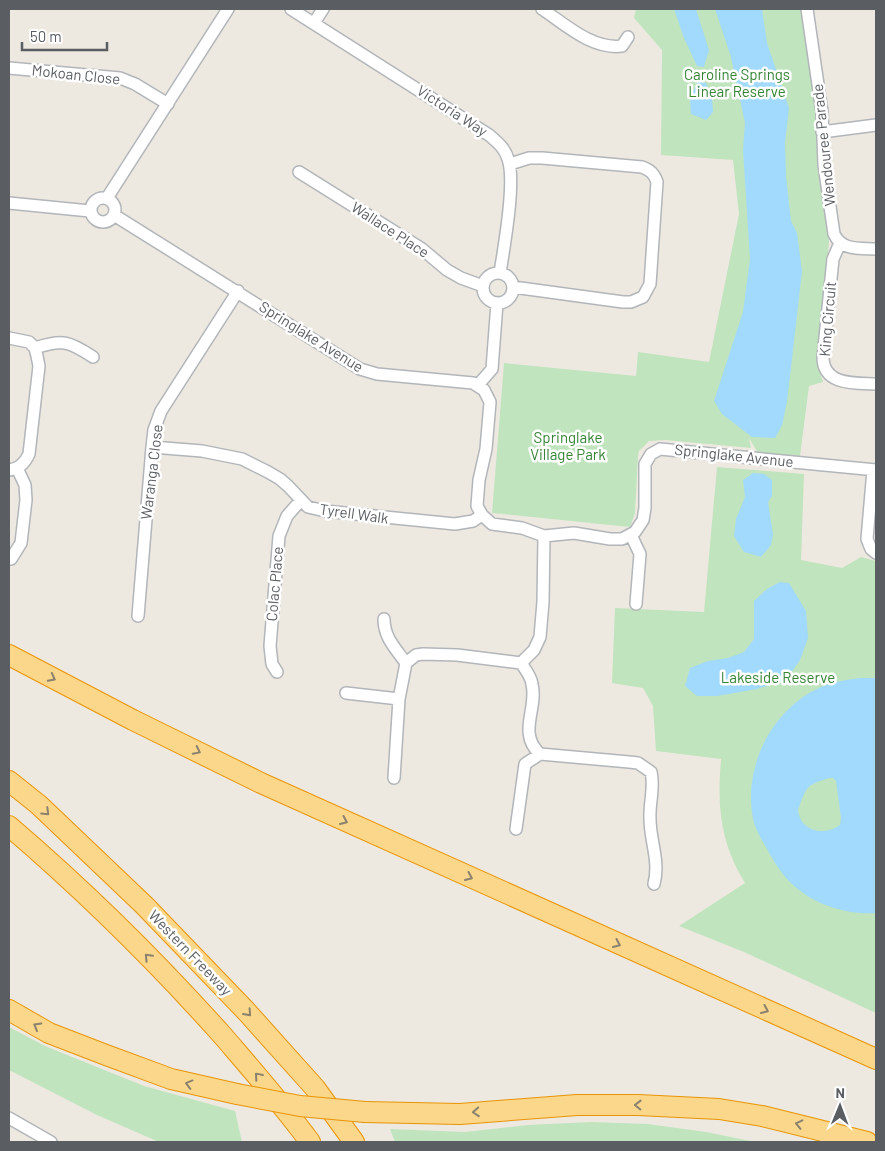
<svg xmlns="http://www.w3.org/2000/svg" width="885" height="1151" viewBox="0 0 885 1151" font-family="Barlow,sans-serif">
<rect width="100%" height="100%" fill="#ede9e1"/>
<!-- green -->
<path fill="#c0e4be" d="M636,9H802L816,109L817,166L829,241L818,366L823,382L809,386L800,456L758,453L749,438L751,448L665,440L649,441L639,451L638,456L635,513L630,527L492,513L504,363L636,376L638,352L709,362L739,214L733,160L661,155L662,50L634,18Z
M717,467L804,474L801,560L842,568L861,557L876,561V1013L744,952L679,926L745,883C720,842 717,806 721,759L656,751L653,706L643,688L612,683L615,608L704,612Z
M9,1027L45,1046L144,1086L235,1111L242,1142H159L97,1115L9,1070Z
M591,1122L648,1124L706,1132L756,1142H395L390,1129L465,1132L528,1125Z"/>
<!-- water -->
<path fill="#a1dafd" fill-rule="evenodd" d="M674,9H696L709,50L704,67L697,66L684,38Z
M715,9H762L767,43L789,108L785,143L786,176L791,221L797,233L802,271L787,402L782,425L775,438L752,437L722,414L714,401L743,312L750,259L743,150L745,123L731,57Z
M698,82L706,83L712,98L713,112L706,120L691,114L690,97Z
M753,473L764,474L772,480V496L768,502L773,534L771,545L761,557L744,552L734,536L736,519L745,497L743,480Z
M780,582L789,583L806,611L808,638L800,660L786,680L757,689L717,696H697L685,686L690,668L708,661L728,658L744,652L754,639V601L767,589Z
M861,678H876V913C847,915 814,905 792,884C781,874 773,860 766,847C760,837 753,825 752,812C745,764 773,710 817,689C831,682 845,680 861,678ZM829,778H833L836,781L841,818L840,825C824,837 800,831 798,810C807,786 805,786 829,778Z"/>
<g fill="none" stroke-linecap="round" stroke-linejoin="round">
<defs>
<path id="minor" d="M291,9L489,135C497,142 505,148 508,159C516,181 504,247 500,273
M542,9C565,24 592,50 622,46L628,37
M807,9L822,112L824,165L834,234C842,251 860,248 876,249
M314,23L323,9
M9,68L120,78L135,84L168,104
M822,132L876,125
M510,164L529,158H542L642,167C650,170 654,173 657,182L650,284L643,297L631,302H623L513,287
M299,172L422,249L447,270L461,278L483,286
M91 210a12 12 0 1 1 24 0a12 12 0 1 1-24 0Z
M107,198L228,9
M9,203L90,211
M114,215L360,369L377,374L473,383L484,390L490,402L486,449L479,480L477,506L482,515L492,524L522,528L544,536L574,533L610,539H622L635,532L643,520L645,508V464L651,454L660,449L876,470
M840,243L833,259L823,357C823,386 856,383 876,384
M483 288a15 15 0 1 1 30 0a15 15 0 1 1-30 0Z
M9,338L29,342L35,348L37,356L39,366L29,454C25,463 19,469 9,470
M35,348C62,339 69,341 93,357
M478,385L492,369L497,303
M152,447L202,451L242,459L268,472L280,479L288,486L308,507L325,511L455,524L473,521L482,515
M873,470L867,539L871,549L876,553
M631,535L640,554L636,604
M544,536L543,602L540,637L534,650L521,663C525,669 531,676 532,684C538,709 517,733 540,754L629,762L638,763L651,772C655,787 649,803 650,819C650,841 660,861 654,884
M11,559L21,543L26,500L25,485L17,468
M138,616L152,447L154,430L161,411L238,291
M384,619C384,638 396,649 406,663
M277,672L272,664L270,646L279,536L287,516L301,500
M346,693L399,699
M394,778L399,699L406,663L416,655L423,654L457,655L521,663
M516,829L525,764L540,754
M9,1118L51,1142"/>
<path id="motorway" d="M9,655L133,720L261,783L876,1059
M9,781L39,805L144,905L246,1011L315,1088L354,1142
M9,826C85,891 156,961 223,1036C253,1071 283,1105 310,1142
M9,1010L49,1033L106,1055L171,1079L237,1094
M365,1112L460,1114L577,1105H638L719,1109L762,1116L867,1142"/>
</defs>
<!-- minor casing -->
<use href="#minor" stroke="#b2b5b9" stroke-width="14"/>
<!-- motorway casing -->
<use href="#motorway" stroke="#e99405" stroke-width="22"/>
<!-- minor -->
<use href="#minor" stroke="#fff" stroke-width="11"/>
<!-- motorway -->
<use href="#motorway" stroke="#fad78a" stroke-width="20"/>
<defs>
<path id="motorway-bridge" d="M237,1094L300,1106L365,1112"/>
</defs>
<!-- motorway-bridge casing -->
<use href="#motorway-bridge" stroke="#e99405" stroke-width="22" stroke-linecap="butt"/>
<!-- motorway-bridge -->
<use href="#motorway-bridge" stroke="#fad78a" stroke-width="20"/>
</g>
<!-- one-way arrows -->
<defs><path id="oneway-chevron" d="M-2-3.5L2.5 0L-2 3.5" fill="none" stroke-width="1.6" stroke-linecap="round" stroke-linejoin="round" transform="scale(1.25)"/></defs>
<g stroke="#8a826e">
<use href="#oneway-chevron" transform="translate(52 678) rotate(28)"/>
<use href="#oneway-chevron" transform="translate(197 751) rotate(26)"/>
<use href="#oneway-chevron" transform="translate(46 812) rotate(44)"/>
<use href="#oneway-chevron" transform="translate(344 821) rotate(24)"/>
<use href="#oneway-chevron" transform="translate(469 877) rotate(24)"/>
<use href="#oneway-chevron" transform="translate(617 944) rotate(24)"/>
<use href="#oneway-chevron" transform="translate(148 957) rotate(-134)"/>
<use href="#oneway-chevron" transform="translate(765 1010) rotate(24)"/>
<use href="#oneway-chevron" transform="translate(248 1013) rotate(48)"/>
<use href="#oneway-chevron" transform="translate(37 1026) rotate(-150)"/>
<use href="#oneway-chevron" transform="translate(258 1076) rotate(-131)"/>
<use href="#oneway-chevron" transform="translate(189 1084) rotate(-165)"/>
<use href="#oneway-chevron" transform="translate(638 1105) rotate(-179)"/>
<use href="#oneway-chevron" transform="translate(476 1112) rotate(176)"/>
<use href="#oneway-chevron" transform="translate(799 1124) rotate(-167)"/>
</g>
<g text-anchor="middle" stroke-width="5" stroke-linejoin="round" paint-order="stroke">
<!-- street labels -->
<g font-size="15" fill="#5a5e62" stroke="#fff">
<text transform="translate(76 75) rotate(6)" y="5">Mokoan Close</text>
<text transform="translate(452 111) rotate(33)" y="5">Victoria Way</text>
<text transform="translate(824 145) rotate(-96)" y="5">Wendouree Parade</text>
<text transform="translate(390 230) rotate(33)" y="5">Wallace Place</text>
<text transform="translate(828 319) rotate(-85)" y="5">King Circuit</text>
<text transform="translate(311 337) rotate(32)" y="5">Springlake Avenue</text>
<text transform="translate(734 456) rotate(6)" y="5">Springlake Avenue</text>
<text transform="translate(152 472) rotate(-83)" y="5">Waranga Close</text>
<text transform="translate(354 514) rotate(8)" y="5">Tyrell Walk</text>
<text transform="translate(275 584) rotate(-85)" y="5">Colac Place</text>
<text transform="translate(190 953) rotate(46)" y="5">Western Freeway</text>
</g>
<!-- park labels -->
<g font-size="15" fill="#378437" stroke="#fff">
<text x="737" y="80">Caroline Springs<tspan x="737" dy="17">Linear Reserve</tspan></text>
<text x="568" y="443">Springlake<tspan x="568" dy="17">Village Park</tspan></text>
<text x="778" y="683">Lakeside Reserve</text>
</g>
</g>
<!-- border -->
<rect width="885" height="1151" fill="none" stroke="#5a5e62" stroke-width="20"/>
<!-- north arrow -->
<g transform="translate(840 1106) rotate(1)" stroke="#ffffff" stroke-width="4" paint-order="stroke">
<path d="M0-4L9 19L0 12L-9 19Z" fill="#5a5e62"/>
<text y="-8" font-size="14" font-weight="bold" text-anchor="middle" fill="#5a5e62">N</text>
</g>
<!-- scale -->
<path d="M22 42v8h85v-8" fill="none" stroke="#5a5e62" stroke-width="2.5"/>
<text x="30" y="42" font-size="15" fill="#5a5e62" stroke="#ffffff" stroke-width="4" paint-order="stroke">50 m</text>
</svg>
